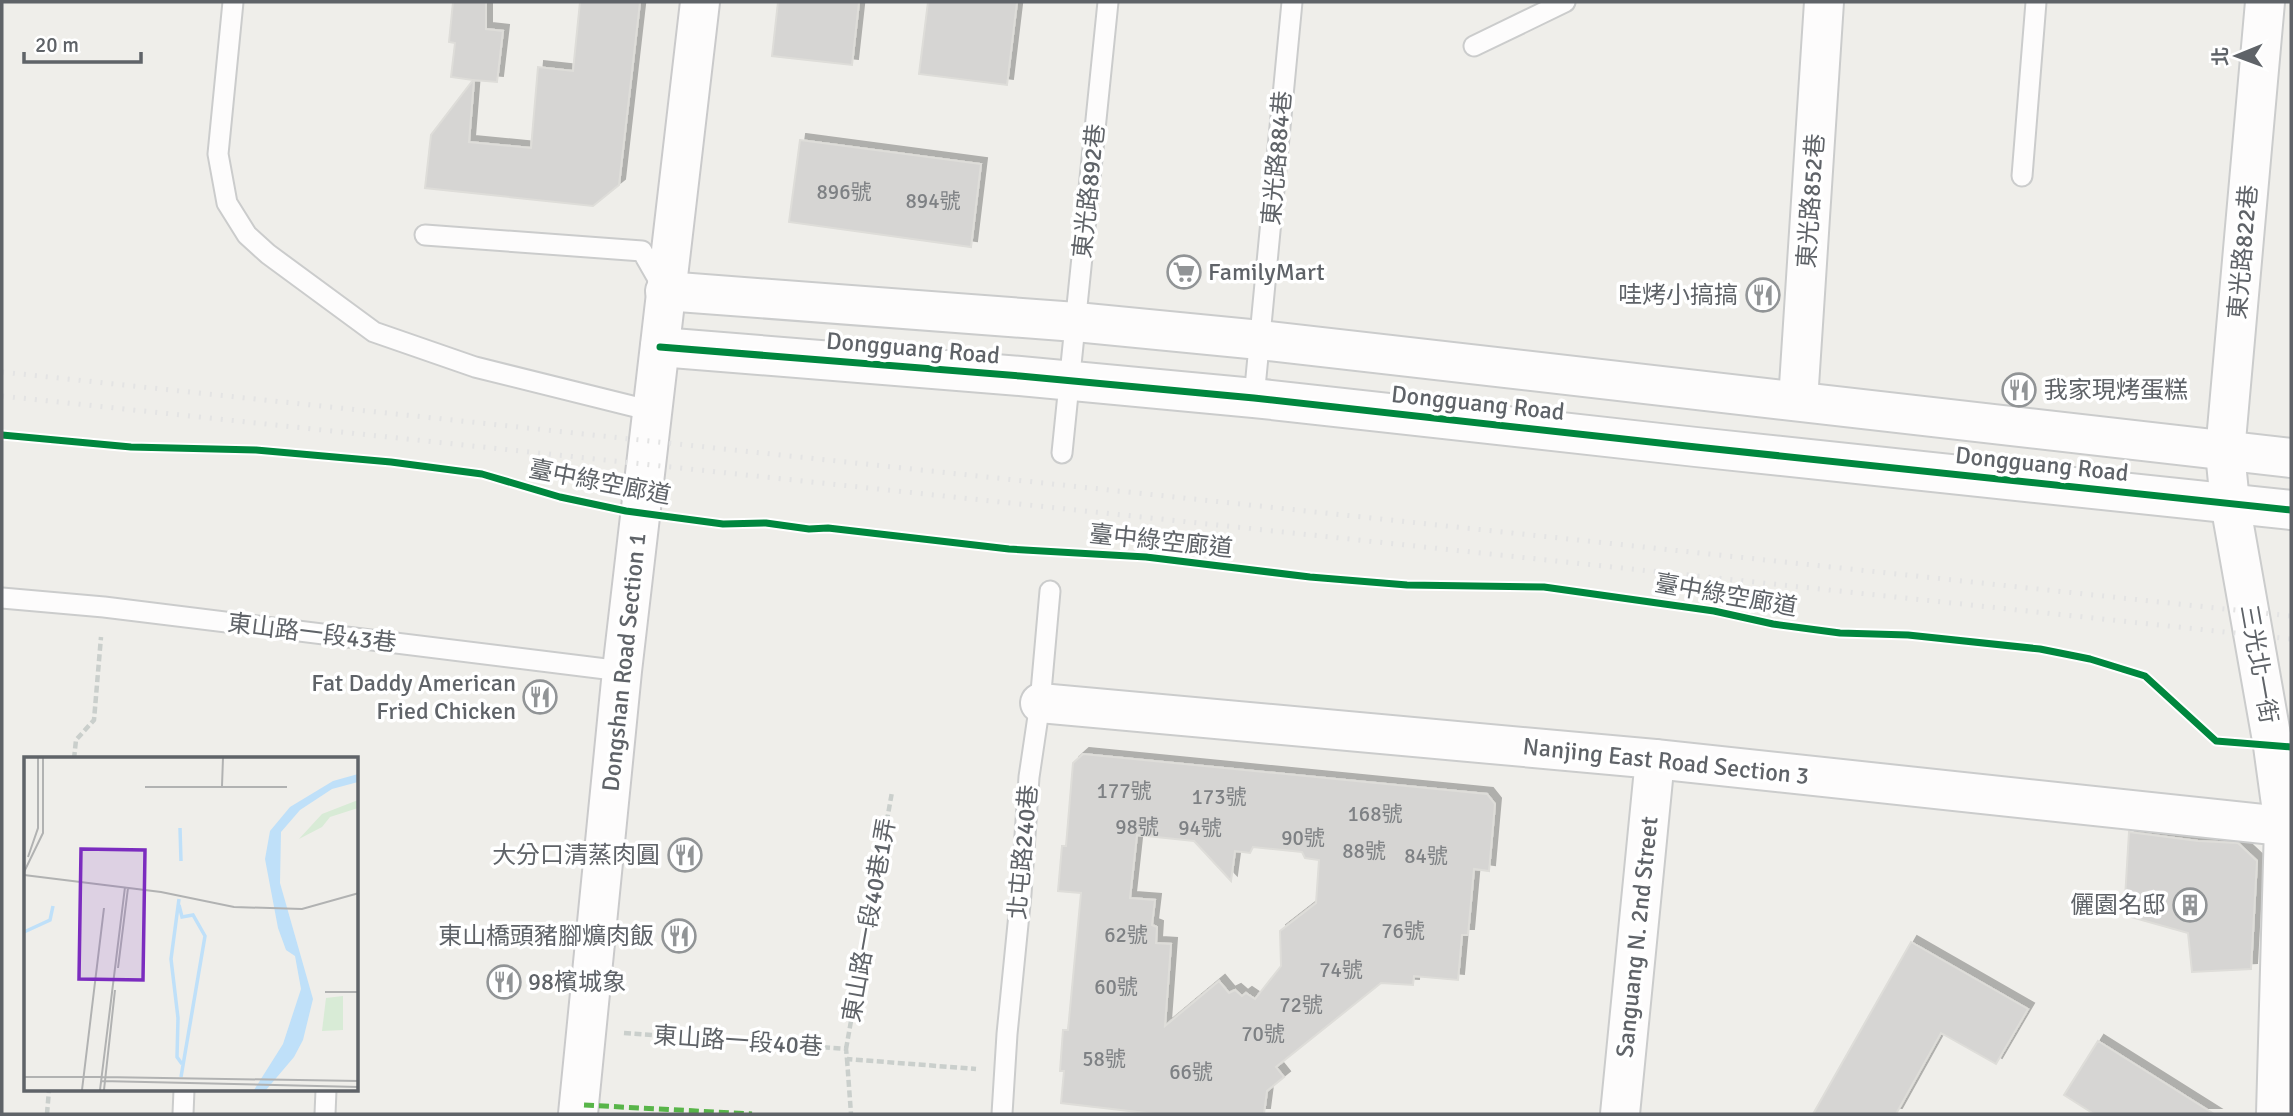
<svg xmlns="http://www.w3.org/2000/svg" width="2293" height="1116" viewBox="0 0 2293 1116" font-family="Signika,'Noto Sans TC',sans-serif">
<defs>
<filter id="shadow"><feDropShadow dx="6" dy="-6" stdDeviation="0" flood-color="#0004"/></filter>
</defs>
<rect width="100%" height="100%" fill="#efeeea"/>
<!-- building -->
<path fill="#d6d5d3" stroke="#deddd9" stroke-width="2" fill-rule="evenodd" filter="url(#shadow)" d="M453,2H486V29L503,31L497,82L474,80L469,142L531,148L538,67L573,71L580,2H640L619,185L593,206L425,188L431,135L473,80L451,77L455,43L449,42Z
M778,2H859L852,65L772,56Z
M928,2H1017L1007,85L919,74Z
M800,140L981,164L971,247L789,222Z
M1083,754L1487,794L1495,804L1489,871L1474,869L1468,935H1462L1458,980L1414,976L1413,985L1381,983L1276,1067L1284,1077L1267,1091L1264,1114H1155L1061,1103L1064,1071H1060L1063,1030H1068L1081,893L1058,891L1062,846H1066L1073,763ZM1137,835L1194,841L1231,881L1235,851L1250,853L1253,847L1302,852L1305,858L1319,860L1316,903L1280,931L1281,966L1255,999L1246,993L1242,996L1235,990L1229,993L1219,981L1165,1026L1171,944L1156,943L1157,927L1152,925L1155,900L1130,898Z
M2129,832L2198,841L2238,843L2257,861L2251,969L2192,972L2188,933L2124,915Z
M1911,942L2028,1009L1996,1064L1941,1033L1896,1114H1813Z
M2098,1041L2214,1114H2094L2064,1095Z"/>
<g fill="none" stroke-linecap="round" stroke-linejoin="round">
<defs>
<path id="service" d="M233,2L218,154L227,203L247,235L268,254L374,332L475,367L652,411
M1474,46L1565,2
M2022,176L2036,2
M425,235L642,251L662,286
M1254,398L1292,2
M1062,453L1108,2
M2,598L104,607L622,671
M183,1114L184,1090
M325,1114L326,1090
M1002,1114L1007,1034L1021,894L1029,777L1040,703L1050,591"/>
<path id="minor" d="M2265,2L2225,452L2230,503L2273,746L2284,826L2276,1114
M1798,401L1824,2
M1620,1114L1655,759"/>
<path id="tertiary" d="M665,291L1076,322L1260,340L2291,458
M660,347L1020,376L1254,398L1696,447L2291,510
M1040,703L1655,759L2291,827"/>
<path id="secondary" d="M578,1114L622,671L700,2"/>
</defs>
<!-- service casing -->
<use href="#service" stroke="#cbcccc" stroke-width="23"/>
<!-- minor casing -->
<use href="#minor" stroke="#cbcccc" stroke-width="42"/>
<!-- tertiary casing -->
<use href="#tertiary" stroke="#cbcccc" stroke-width="42"/>
<!-- secondary casing -->
<use href="#secondary" stroke="#cacacb" stroke-width="42"/>
<!-- path -->
<path stroke="#cacfcc" stroke-width="4.5" stroke-dasharray="7 3.5" stroke-linecap="butt" d="M74,759L76,740L94,720L101,637
M624,1033L846,1049L847,1059L976,1069
M846,1049L892,792
M847,1059L851,1114
M47,1114L49,1090"/>
<!-- service -->
<use href="#service" stroke="#fdfcfc" stroke-width="19"/>
<!-- minor -->
<use href="#minor" stroke="#fdfcfc" stroke-width="38"/>
<!-- tertiary -->
<use href="#tertiary" stroke="#fdfcfc" stroke-width="38"/>
<!-- secondary -->
<use href="#secondary" stroke="#fdfcfc" stroke-width="38"/>
<!-- rail -->
<path stroke="#e4e4e4" stroke-width="5" stroke-dasharray="2 9" stroke-linecap="butt" d="M2,372L2291,616
M2,396L2291,639"/>
<!-- quiet -->
<path stroke="#58b549" stroke-width="5" stroke-dasharray="10 5" stroke-linecap="butt" d="M584,1105L752,1114"/>
<defs>
<path id="cycleway" d="M660,347L1020,376L1254,398L1696,447L2291,510
M2,435L131,447L256,450L391,462L482,474L560,497L626,511L723,524L766,523L809,529L828,528L1009,549L1146,557L1310,577L1407,585L1544,587L1714,611L1773,624L1840,633L1908,635L2040,649L2090,659L2145,676L2216,741L2291,747"/>
</defs>
<!-- cycleway casing -->
<use href="#cycleway" stroke="#fff" stroke-width="11"/>
<!-- cycleway -->
<use href="#cycleway" stroke="#00873e" stroke-width="7"/>
</g>
<!-- icons -->
<defs>
<symbol id="supermarket-ring" viewBox="-11 -11 22 22"><circle r="9.5" fill="#fff" stroke="#919496" stroke-width="1.5"/><path d="M-6-5.5h2.5l.6 2H6L4.5 2H-2.5L-4.4-4H-6ZM-1.5 3.2a1.3 1.3 0 1 0 .1 0ZM3 3.2a1.3 1.3 0 1 0 .1 0Z" fill="#919496"/></symbol>
<symbol id="restaurant-ring" viewBox="-11 -11 22 22"><circle r="9.5" fill="#fff" stroke="#919496" stroke-width="1.5"/><path d="M-5-6h1v4h1v-4h1v4h1v-4h1v5L-1.5 .5V6h-2V.5L-5-1ZM5-6V6H3V1.5H1.5Q1.5-4 5-6Z" fill="#919496"/></symbol>
<symbol id="building-ring" viewBox="-11 -11 22 22"><circle r="9.5" fill="#fff" stroke="#919496" stroke-width="1.5"/><path d="M-4-6H4V6H1V3H-1V6H-4ZM-2.5-4.3h1.7v1.8h-1.7ZM.8-4.3h1.7v1.8H.8ZM-2.5-1h1.7V.8h-1.7ZM.8-1h1.7V.8H.8Z" fill="#919496"/></symbol>
</defs>
<g fill-rule="evenodd">
<use href="#supermarket-ring" x="1165" y="253" width="38" height="38"/>
<use href="#restaurant-ring" x="1744" y="276" width="38" height="38"/>
<use href="#restaurant-ring" x="2000" y="371" width="38" height="38"/>
<use href="#restaurant-ring" x="521" y="678" width="38" height="38"/>
<use href="#restaurant-ring" x="666" y="836" width="38" height="38"/>
<use href="#building-ring" x="2171" y="886" width="38" height="38"/>
<use href="#restaurant-ring" x="660" y="917" width="38" height="38"/>
<use href="#restaurant-ring" x="485" y="963" width="38" height="38"/>
</g>
<g text-anchor="middle" stroke-width="7" stroke-linejoin="round" paint-order="stroke">
<!-- number labels -->
<g font-size="21" fill="#7e8184">
<text x="844" y="199">896號</text>
<text x="933" y="208">894號</text>
<text x="1124" y="798">177號</text>
<text x="1219" y="804">173號</text>
<text x="1375" y="821">168號</text>
<text x="1137" y="834">98號</text>
<text x="1200" y="835">94號</text>
<text x="1303" y="845">90號</text>
<text x="1364" y="858">88號</text>
<text x="1426" y="863">84號</text>
<text x="1403" y="938">76號</text>
<text x="1126" y="942">62號</text>
<text x="1341" y="977">74號</text>
<text x="1116" y="994">60號</text>
<text x="1301" y="1012">72號</text>
<text x="1263" y="1041">70號</text>
<text x="1104" y="1066">58號</text>
<text x="1191" y="1079">66號</text>
</g>
<!-- street labels -->
<g font-size="24" fill="#5f6368" stroke="#fff">
<text transform="translate(1277 158) rotate(-85)" y="8">東光路884巷</text>
<text transform="translate(1089 191) rotate(-84)" y="8">東光路892巷</text>
<text transform="translate(1811 201) rotate(-86)" y="8">東光路852巷</text>
<text transform="translate(2243 252) rotate(-85)" y="8">東光路822巷</text>
<text transform="translate(913 348) rotate(5)" y="8">Dongguang Road</text>
<text transform="translate(1478 403) rotate(6)" y="8">Dongguang Road</text>
<text transform="translate(2042 464) rotate(6)" y="8">Dongguang Road</text>
<text transform="translate(600 482) rotate(11)" y="8">臺中綠空廊道</text>
<text transform="translate(1161 541) rotate(6)" y="8">臺中綠空廊道</text>
<text transform="translate(1726 595) rotate(10)" y="8">臺中綠空廊道</text>
<text transform="translate(312 633) rotate(7)" y="8">東山路一段43巷</text>
<text transform="translate(624 662) rotate(-84)" y="8">Dongshan Road Section 1</text>
<text transform="translate(2259 664) rotate(80)" y="8">三光北一街</text>
<text transform="translate(1666 761) rotate(6)" y="8">Nanjing East Road Section 3</text>
<text transform="translate(1023 852) rotate(-85)" y="8">北屯路240巷</text>
<text transform="translate(869 920) rotate(-80)" y="8">東山路一段40巷1弄</text>
<text transform="translate(1637 937) rotate(-84)" y="8">Sanguang N. 2nd Street</text>
<text transform="translate(738 1041) rotate(4)" y="8">東山路一段40巷</text>
</g>
<!-- poi labels -->
<g font-size="24" fill="#5f6368" stroke="#fff" text-anchor="end">
<text x="1208" y="280" text-anchor="start">FamilyMart</text>
<text x="1738" y="303">哇烤小搞搞</text>
<text x="2044" y="398" text-anchor="start">我家現烤蛋糕</text>
<text x="516" y="691">Fat Daddy American<tspan x="516" dy="28">Fried Chicken</tspan></text>
<text x="660" y="863">大分口清蒸肉圓</text>
<text x="2166" y="913">儷園名邸</text>
<text x="654" y="944">東山橋頭豬腳爌肉飯</text>
<text x="528" y="990" text-anchor="start">98檳城象</text>
</g>
</g>
<!-- overview -->
<g transform="translate(24 757)">
<rect width="334" height="334" fill="#efeeea"/>
<path d="M334,43V51L306,60L298,70L275,82L298,57ZM319,239V273L298,274L302,241Z" fill="#d8ebd6"/>
<path d="M334,17V25L308,32L276,53L257,75L256,126L289,242L279,283L270,300L242,333H230L259,287L277,232L271,199L262,193L254,171L241,102L246,74L266,50L309,24Z" fill="#bfe0f9"/>
<path fill="none" stroke="#bfe0f9" stroke-width="3.5" d="M156,71L157,104M155,142L147,202L154,261L153,300L158,307M155,148L158,160L169,158L181,179L157,320M0,175L26,163L29,149"/>
<path fill="none" stroke="#b1b2b2" stroke-width="2" d="M198,29L199,1M121,30H263M4,100L14,71V1M0,115L19,76V1M0,118L137,135L210,150L278,152L335,136M94,211L104,131M301,235H335M0,320H78M78,320L335,324M77,324L335,330M58,333L80,151M76,333L101,130M80,333L91,233"/>
<path fill="#7b2cbf" fill-opacity="0.15" stroke="#7b2cbf" stroke-width="3.5" d="M57,92L121,93L119,223L55,222Z"/>
<rect width="334" height="334" fill="none" stroke="#5f6368" stroke-width="3.5"/>
</g>
<!-- border -->
<rect width="2293" height="1116" fill="none" stroke="#5f6368" stroke-width="7"/>
<!-- north arrow -->
<g transform="translate(2237 56) rotate(269)" stroke="#ffffff" stroke-width="5" paint-order="stroke">
<path d="M0-5L12 26L0 18L-12 26Z" fill="#5f6368"/>
<text y="-10" font-size="19" font-weight="bold" text-anchor="middle" fill="#5f6368">北</text>
</g>
<!-- scale -->
<path d="M24 52v10h117v-10" fill="none" stroke="#5f6368" stroke-width="3.5"/>
<text x="35" y="52" font-size="21" fill="#5f6368" stroke="#ffffff" stroke-width="5" paint-order="stroke">20 m</text>
</svg>
